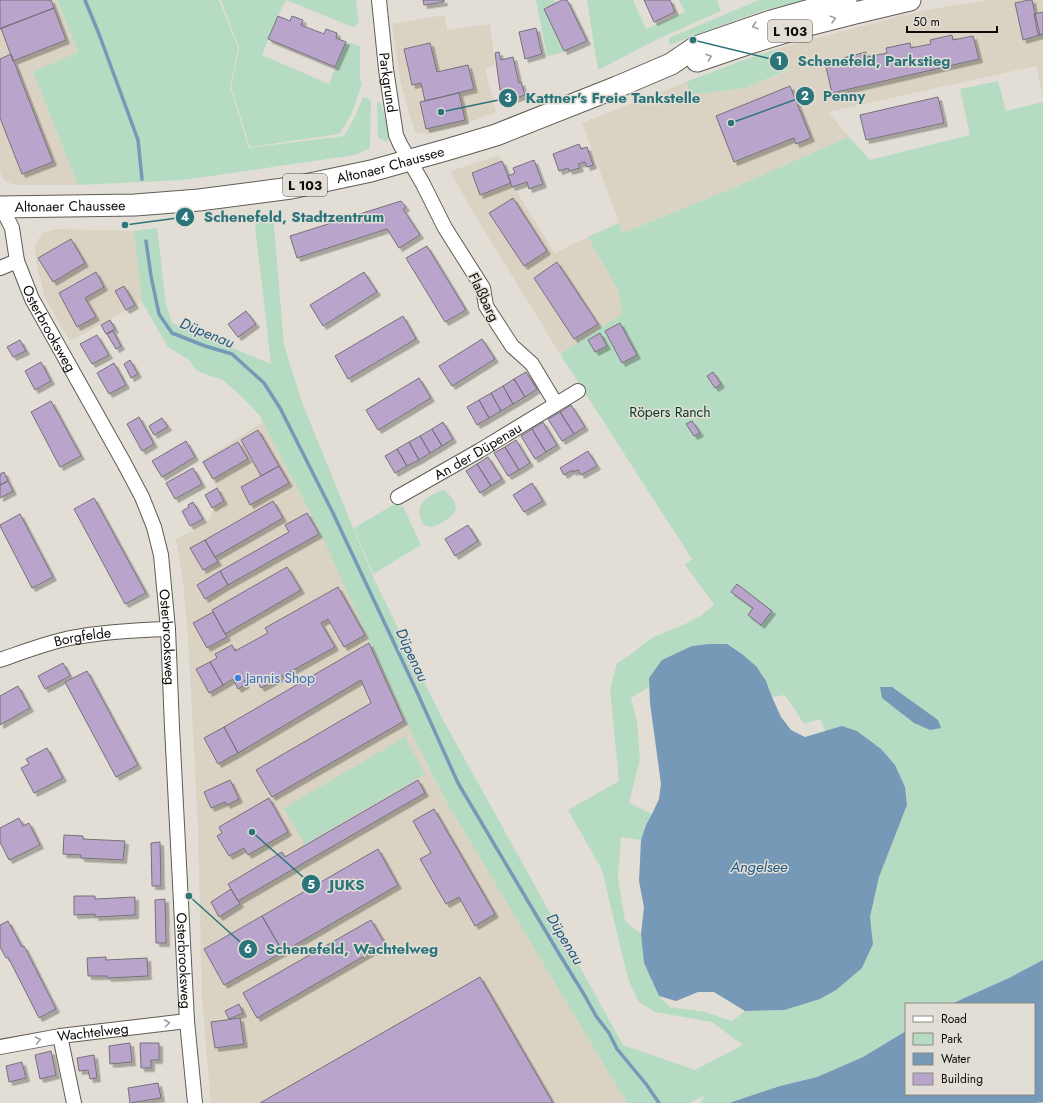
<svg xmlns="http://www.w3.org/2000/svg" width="1043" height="1103" viewBox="0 0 1043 1103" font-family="Jost,sans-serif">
<defs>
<filter id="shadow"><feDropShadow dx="3.5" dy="3.5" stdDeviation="0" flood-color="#0004"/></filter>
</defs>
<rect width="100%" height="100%" fill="#e2ded5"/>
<!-- built -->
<path fill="#dad3c3" d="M0,0H57L78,53L33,72L78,185H14L4,180L0,172Z
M989,0H1043V97L1036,66L828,112L849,137L733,188L623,233L582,123L686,82L692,95L746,88L790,70L777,49L790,45L901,16L938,8Z
M445,15L447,30L490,24L495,66L485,69L496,112L454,128L428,134L415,133L400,80L392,24Z
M499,155L511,183L555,253L588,237L619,292L622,315L560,354L473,212L451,173L454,170Z
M58,229L134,231L142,302L70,341L45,298L36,261L35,244L43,233Z
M263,422L318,528L411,732L446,801L627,1103H211L202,1000L198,827L188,637L183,581L176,539L202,526L210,518L213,508L225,502L201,461Z"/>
<!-- green -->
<path fill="#b6dbc3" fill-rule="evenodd" d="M57,0H219L238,48L230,87L249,148L344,136L355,117L363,97L371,100L370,148L355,155L183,180L78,185L33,72L78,52Z
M221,0H356L359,23L353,27L286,0L278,16L262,55L329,84L346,42L360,46V78L362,84L351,115L342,130L339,134L250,147L231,87L239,48Z
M536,0H554L556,3L544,8L564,52L547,56Z
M587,0H633L646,29L685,12L679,0H717L721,11L656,40L598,70Z
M759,0H807L764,10L669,45V38Z
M777,49L790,69L746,88L691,95L686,82L738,62Z
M998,81L1006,111L1043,102V960L1022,971L1009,978L968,997L945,1004H906V1031L863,1057L817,1077L780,1086L729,1103H700L705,1095L690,1103H627L446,801L411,732L318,528L260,416L243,398L223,380L202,373L196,370L189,360L168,347L142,302L134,231L157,228L166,304L172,323L271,364L254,217L273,214L284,345L303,405L374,579L441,716L623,1045L695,1070L743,1045L712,1022L655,1012L639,1002L628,979L602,870L568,810L619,781L610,689L617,663C620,661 624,659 627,657C635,652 641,645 649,640C670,628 698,623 714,604L685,565L692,559L560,354L622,314L619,292L588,237L619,223L623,233L733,188L849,137L870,160L970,135L960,89ZM727,644C743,654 758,665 766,682C769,687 770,692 772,697L785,695L804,724L820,719L826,732L842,726L857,731L895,765L905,787L907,805L879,877L870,917L873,944L862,968L784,1010L745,1011L732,1021L705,1012L670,1007L659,996L644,963L641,934L625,921L618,878L621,837L641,840L646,825L652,814L629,803L640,759L637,722L631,698L649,687V678Z
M377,102L381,103C384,115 391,130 387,142L378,138Z
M442,490C447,491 448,494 451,497C454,501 456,504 456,509C454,516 437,528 429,527C425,526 422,523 421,519C415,503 429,495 442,490Z
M398,502L401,507L403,506L421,545L373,574L354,528Z
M405,737L425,774L305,844L284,808Z"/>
<!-- water -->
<path fill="#7599b6" d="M709,644H727L742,654L756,666L766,681L772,697L781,717L791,730L805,737L842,726L857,731L881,749L895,765L905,787L907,805L879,877L870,917L873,944L862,968L836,990L820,999L784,1010L745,1011L714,992H698L676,1001L659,996L644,963L641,934L644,907L639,881L641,840L646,825L652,814L659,799L661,784L650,703L649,678L662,660L692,646Z
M880,687H892L938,720L941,728L930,730L914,723L882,698Z
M1043,960V1102L1036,1103H729L780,1086L817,1077L863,1057L906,1031V1094H1034V1004H951L1009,978L1022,971Z"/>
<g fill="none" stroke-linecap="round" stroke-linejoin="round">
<!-- stream -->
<path stroke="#7599b6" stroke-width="3.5" d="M85,0L99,34L138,140L142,179
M146,241L151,276L159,314L172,333L205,346L232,354L264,383L280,408L332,511L417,692L458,783L558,952L585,996L596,1016L609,1033L617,1049L646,1084L659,1103"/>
</g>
<!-- building -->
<path fill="#b9a5cb" stroke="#757179" filter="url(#shadow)" d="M0,0H51L54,8L0,29Z
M423,0H444V2L424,5Z
M562,0H567L587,41L564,51L544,9Z
M644,0H670L675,12L654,22Z
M1029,0H1032L1040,35L1023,40L1015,3Z
M54,8L66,40L13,61L1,28Z
M1043,12V34L1038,35L1034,14Z
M278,16L290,21L292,16L303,20L301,25L324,34L326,29L337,33L336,38L346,42L335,67L268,39Z
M536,28L542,54L525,59L519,32Z
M952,35L953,40L973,36L979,59L832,93L826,67L844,63L843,58L866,52L867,57L887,53L886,48L910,43L911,48L931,44L930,40Z
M430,43L437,72L468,65L474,89L425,101L421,83L412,85L404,49Z
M499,52L501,60L513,57L519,83L521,82L525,95L507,101L503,89L500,90L495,53Z
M11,54L53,162L22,174L0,118V59Z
M790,86L811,138L796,144L794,138L734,162L716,116Z
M459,93L465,120L426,129L420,102Z
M938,97L944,123L866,140L860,115Z
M579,144L581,149L587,147L593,165L587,167L585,162L578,164L580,168L569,171L568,168L559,171L553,154Z
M534,160L543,184L529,189L527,182L512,187L508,176L515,173L513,168Z
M502,161L511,183L480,195L472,173Z
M513,198L547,251L524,266L489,213Z
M401,201L406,207L403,209L420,235L399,248L387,229L297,258L290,236Z
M71,239L85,263L53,282L38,258Z
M427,246L466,310L445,322L406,258Z
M557,262L598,324L574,339L534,278Z
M96,272L104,287L85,298L96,317L77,327L59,293Z
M364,272L377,292L323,326L310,305Z
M124,286L135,305L126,310L115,291Z
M246,311L256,324L238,337L228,324Z
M403,316L416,339L348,379L335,356Z
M110,320L115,329L106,334L101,325Z
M620,323L637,355L622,363L605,331Z
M113,331L121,346L116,349L107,334Z
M600,333L607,346L595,352L588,340Z
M97,335L109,355L92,364L80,344Z
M482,339L495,359L452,386L439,366Z
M20,340L26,351L13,357L7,347Z
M130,360L138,374L131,378L124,364Z
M41,362L51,381L35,390L25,371Z
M114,363L126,385L109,394L97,373Z
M526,372L537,389L525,397L514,379Z
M713,372L721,384L715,388L707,376Z
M419,378L431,398L378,430L366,410Z
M514,379L525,397L513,404L503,386Z
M503,386L513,404L501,411L491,393Z
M491,393L501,411L489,418L479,400Z
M479,400L489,418L477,425L467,407Z
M51,401L81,456L60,467L31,412Z
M571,405L585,427L574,434L560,412Z
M560,412L574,434L562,441L548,419Z
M139,417L154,444L142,451L127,424Z
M162,418L168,427L154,435L149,426Z
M692,421L700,433L694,436L686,424Z
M443,422L453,439L442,446L432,429Z
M543,422L557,445L546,452L532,429Z
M432,429L442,446L430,453L420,436Z
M532,429L546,452L535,459L521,436Z
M258,430L279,466L261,476L241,440Z
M420,436L430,453L419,460L409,442Z
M516,440L530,463L519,470L505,447Z
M186,441L195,457L162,477L152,461Z
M238,442L248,459L213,479L203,462Z
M409,442L419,460L407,466L397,449Z
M505,447L519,470L508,476L494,453Z
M397,449L407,466L395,473L385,456Z
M588,451L597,466L581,475L578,470L573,472L572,470L564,475L560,468Z
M488,457L502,479L491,486L477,464Z
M477,464L491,486L480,493L466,471Z
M279,466L289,483L250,505L241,487Z
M193,468L202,484L175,499L166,483Z
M4,472L8,481L0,485V474Z
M8,481L13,491L0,498V485Z
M532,483L543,501L524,512L513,495Z
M217,488L224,501L212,508L205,495Z
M94,498L146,593L125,604L74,509Z
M273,501L283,518L215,557L205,540Z
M193,502L203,519L190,526L182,511L189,507L188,505Z
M307,513L319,534L228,585L220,571L289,532L285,525Z
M20,514L53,577L32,588L0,526V525Z
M468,525L478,541L455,556L445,539Z
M205,540L218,562L203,570L190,548Z
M287,567L301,590L225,634L212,610Z
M220,571L228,585L205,599L197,585Z
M737,584L772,611L761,625L748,615L753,608L731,592Z
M338,587L365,635L344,647L328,619L321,623L335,647L261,688L254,675L244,681L246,684L238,689L233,679L223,685L210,662L217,658L215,654L232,645L235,651L268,633L265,628Z
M213,612L227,637L207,648L193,623Z
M369,643L404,721L272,797L256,770L371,703L361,680L238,753L224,727Z
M210,662L223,685L209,693L196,669Z
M63,663L70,676L45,689L38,676Z
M87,671L138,765L116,777L65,682Z
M18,686L30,708L0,725V696Z
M224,727L238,753L218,764L204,738Z
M47,748L63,778L34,793L21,768L29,764L26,759Z
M230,780L239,799L227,805L225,802L211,808L204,792Z
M418,780L425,793L238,901L228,884L282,852L285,857Z
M269,798L288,832L248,855L244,848L229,856L217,836L222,833L219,827Z
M434,809L495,914L475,926L459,897L446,904L420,859L431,853L413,821Z
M19,818L23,826L29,823L40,845L9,860L0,842V828Z
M64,835L83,836V839L125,841L123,860L81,858V855L63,854Z
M160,842L161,886H152L151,843Z
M378,849L398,885L283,952L262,916Z
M231,889L240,904L219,917L211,902Z
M74,896H95V899L135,897V915L95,917V914L74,915Z
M165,899L166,943H156L155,900Z
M262,916L283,952L224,985L204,949Z
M371,920L385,944L257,1018L243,993Z
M8,921L22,947L24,946L56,1009L39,1018L8,957L6,958L0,947V925Z
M106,957V960L147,958L148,976L108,978L107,976H88L87,958Z
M480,977L553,1103H260Z
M239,1004L243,1013L229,1019L225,1011Z
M240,1018L244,1044L215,1048L211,1022Z
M130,1043L132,1062L110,1064L109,1046Z
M140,1043H159V1060H151V1068H141Z
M51,1051L56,1075L40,1079L35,1055Z
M94,1055L97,1078L90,1079L88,1070L79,1071L77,1058Z
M22,1062L26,1078L9,1082L6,1066Z
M158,1083L161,1098L130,1103L128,1088Z"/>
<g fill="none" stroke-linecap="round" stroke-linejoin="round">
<defs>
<g id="street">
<path id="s1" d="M379,0L386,69L396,135L400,144L423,184L445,228L483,288L486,306L512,346L532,364L556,404"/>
<path id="s2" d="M0,204L12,228L17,261L32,299L124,463L142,497L154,527L161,555L168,629L172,727L187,1021L195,1103"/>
<path d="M0,268L17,261"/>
<path id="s3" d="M398,497L479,451L578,391"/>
<path id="s4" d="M0,660C23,652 46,643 70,638C102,632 135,630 168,629"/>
<path d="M60,1036L74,1103"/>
<path id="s5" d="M0,1047L60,1036L187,1021"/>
</g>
<g id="primary">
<path d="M697,61L750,43L812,24L855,13L910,0"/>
<path id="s6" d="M0,207L135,205L199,200L291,188L371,171L446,150L496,135L617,87L671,64L696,47L771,21L846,0"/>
</g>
</defs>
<!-- street casing -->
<use href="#street" stroke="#5f5c54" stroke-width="16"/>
<!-- primary casing -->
<use href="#primary" stroke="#5f5c54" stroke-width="23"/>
<!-- street -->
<use href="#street" stroke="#fff" stroke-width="14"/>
<!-- primary -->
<use href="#primary" stroke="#fff" stroke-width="21"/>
</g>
<!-- one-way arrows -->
<defs><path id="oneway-chevron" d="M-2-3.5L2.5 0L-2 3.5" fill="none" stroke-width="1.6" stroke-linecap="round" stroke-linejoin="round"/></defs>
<g stroke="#9e9d9c">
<use href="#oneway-chevron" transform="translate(833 19) rotate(-15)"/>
<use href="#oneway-chevron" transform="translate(755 26) rotate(162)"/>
<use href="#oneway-chevron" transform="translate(709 57) rotate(-19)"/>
<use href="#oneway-chevron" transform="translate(167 1023) rotate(-7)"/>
<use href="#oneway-chevron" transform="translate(38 1040) rotate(-11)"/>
</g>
<!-- markers -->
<circle fill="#3f7fe0" stroke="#e2ded5" stroke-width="1.5" cx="238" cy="678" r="4"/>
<g text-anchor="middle" stroke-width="3" stroke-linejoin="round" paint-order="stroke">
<!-- shield labels -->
<g fill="#e2ded5" stroke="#4c4a46" stroke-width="1">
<rect x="768" y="20" width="44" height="22" rx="3"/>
<rect x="283" y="174" width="44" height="22" rx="3"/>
</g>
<g font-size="13" font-weight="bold" fill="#0c0b08">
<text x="790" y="36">L 103</text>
<text x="305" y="190">L 103</text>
</g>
<!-- street labels -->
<g font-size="14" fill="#0c0b08" stroke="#e2ded5">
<text dy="5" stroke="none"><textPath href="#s1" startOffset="83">Parkgrund</textPath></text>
<text dy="5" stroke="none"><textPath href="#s6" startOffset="394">Altonaer Chaussee</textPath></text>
<text dy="5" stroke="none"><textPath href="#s6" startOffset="70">Altonaer Chaussee</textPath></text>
<text transform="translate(484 297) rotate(64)" y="5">Flaßbarg</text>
<text dy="5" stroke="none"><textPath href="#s2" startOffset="135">Osterbrooksweg</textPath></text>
<text dy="5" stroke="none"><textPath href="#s3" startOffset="92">An der Düpenau</textPath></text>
<text dy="5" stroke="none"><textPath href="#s2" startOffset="471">Osterbrooksweg</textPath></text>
<text dy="5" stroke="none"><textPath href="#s4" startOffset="86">Borgfelde</textPath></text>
<text dy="5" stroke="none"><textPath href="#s2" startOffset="795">Osterbrooksweg</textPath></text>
<text dy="5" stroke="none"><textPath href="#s5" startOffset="94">Wachtelweg</textPath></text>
</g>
<!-- park labels -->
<g font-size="14" fill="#02391f" stroke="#e2ded5">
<text x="670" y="417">Röpers Ranch</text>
</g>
<!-- shop labels -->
<g font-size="14" fill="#366cbe" stroke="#e2ded5" text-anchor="start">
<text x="246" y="683">Jannis Shop</text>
</g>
<!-- water labels -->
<g font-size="15" font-style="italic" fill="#205a82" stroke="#e2ded5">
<text transform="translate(207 333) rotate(22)" y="5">Düpenau</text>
<text transform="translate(412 655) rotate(65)" y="5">Düpenau</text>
<text x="759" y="872">Angelsee</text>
<text transform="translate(565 939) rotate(59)" y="5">Düpenau</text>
</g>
</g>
<!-- callouts -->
<path fill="none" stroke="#2b757a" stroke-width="1.5" d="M693 40L779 61M731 123L805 96M441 112L508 98M125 225L185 217M252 832L311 884M189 896L248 949"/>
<g fill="#2b757a" stroke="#e2ded5" stroke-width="1.5">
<circle cx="693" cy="40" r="4"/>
<circle cx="731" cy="123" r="4"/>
<circle cx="441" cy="112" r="4"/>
<circle cx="125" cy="225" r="4"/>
<circle cx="252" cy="832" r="4"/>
<circle cx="189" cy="896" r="4"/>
<circle cx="779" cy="61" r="10"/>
<circle cx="805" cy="96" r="10"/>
<circle cx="508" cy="98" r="10"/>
<circle cx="185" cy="217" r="10"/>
<circle cx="311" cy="884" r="10"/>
<circle cx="248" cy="949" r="10"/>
</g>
<g font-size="12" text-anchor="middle" font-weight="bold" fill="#fff">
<text x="779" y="65">1</text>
<text x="805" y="100">2</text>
<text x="508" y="102">3</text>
<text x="185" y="221">4</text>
<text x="311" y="889">5</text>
<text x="248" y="953">6</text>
</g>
<g font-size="15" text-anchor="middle" font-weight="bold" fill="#2b757a" stroke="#e2ded5" stroke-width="3" stroke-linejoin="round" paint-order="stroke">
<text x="874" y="66">Schenefeld, Parkstieg</text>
<text x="844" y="101">Penny</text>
<text x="613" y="103">Kattner's Freie Tankstelle</text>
<text x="294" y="222">Schenefeld, Stadtzentrum</text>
<text x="347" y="890">JUKS</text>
<text x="352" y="954">Schenefeld, Wachtelweg</text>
</g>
<!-- legend -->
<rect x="905" y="1003" width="130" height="92" fill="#e2ded5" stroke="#8c8a83"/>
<rect x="913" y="1016" width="20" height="6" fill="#ffffff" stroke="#8c8a83"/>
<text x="941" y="1023" font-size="12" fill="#0c0b08">Road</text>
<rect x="913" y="1033" width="20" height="12" fill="#b6dbc3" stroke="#8c8a83"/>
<text x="941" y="1043" font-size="12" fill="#0c0b08">Park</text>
<rect x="913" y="1053" width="20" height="12" fill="#7599b6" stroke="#8c8a83"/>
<text x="941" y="1063" font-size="12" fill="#0c0b08">Water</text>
<rect x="913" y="1073" width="20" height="12" fill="#b9a5cb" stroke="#8c8a83"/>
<text x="941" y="1083" font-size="12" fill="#0c0b08">Building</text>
<!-- scale -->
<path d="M907 26v6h90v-6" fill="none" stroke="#0c0b08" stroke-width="2"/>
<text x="913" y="26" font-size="12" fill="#0c0b08" stroke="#e2ded5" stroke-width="3" paint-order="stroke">50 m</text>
</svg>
